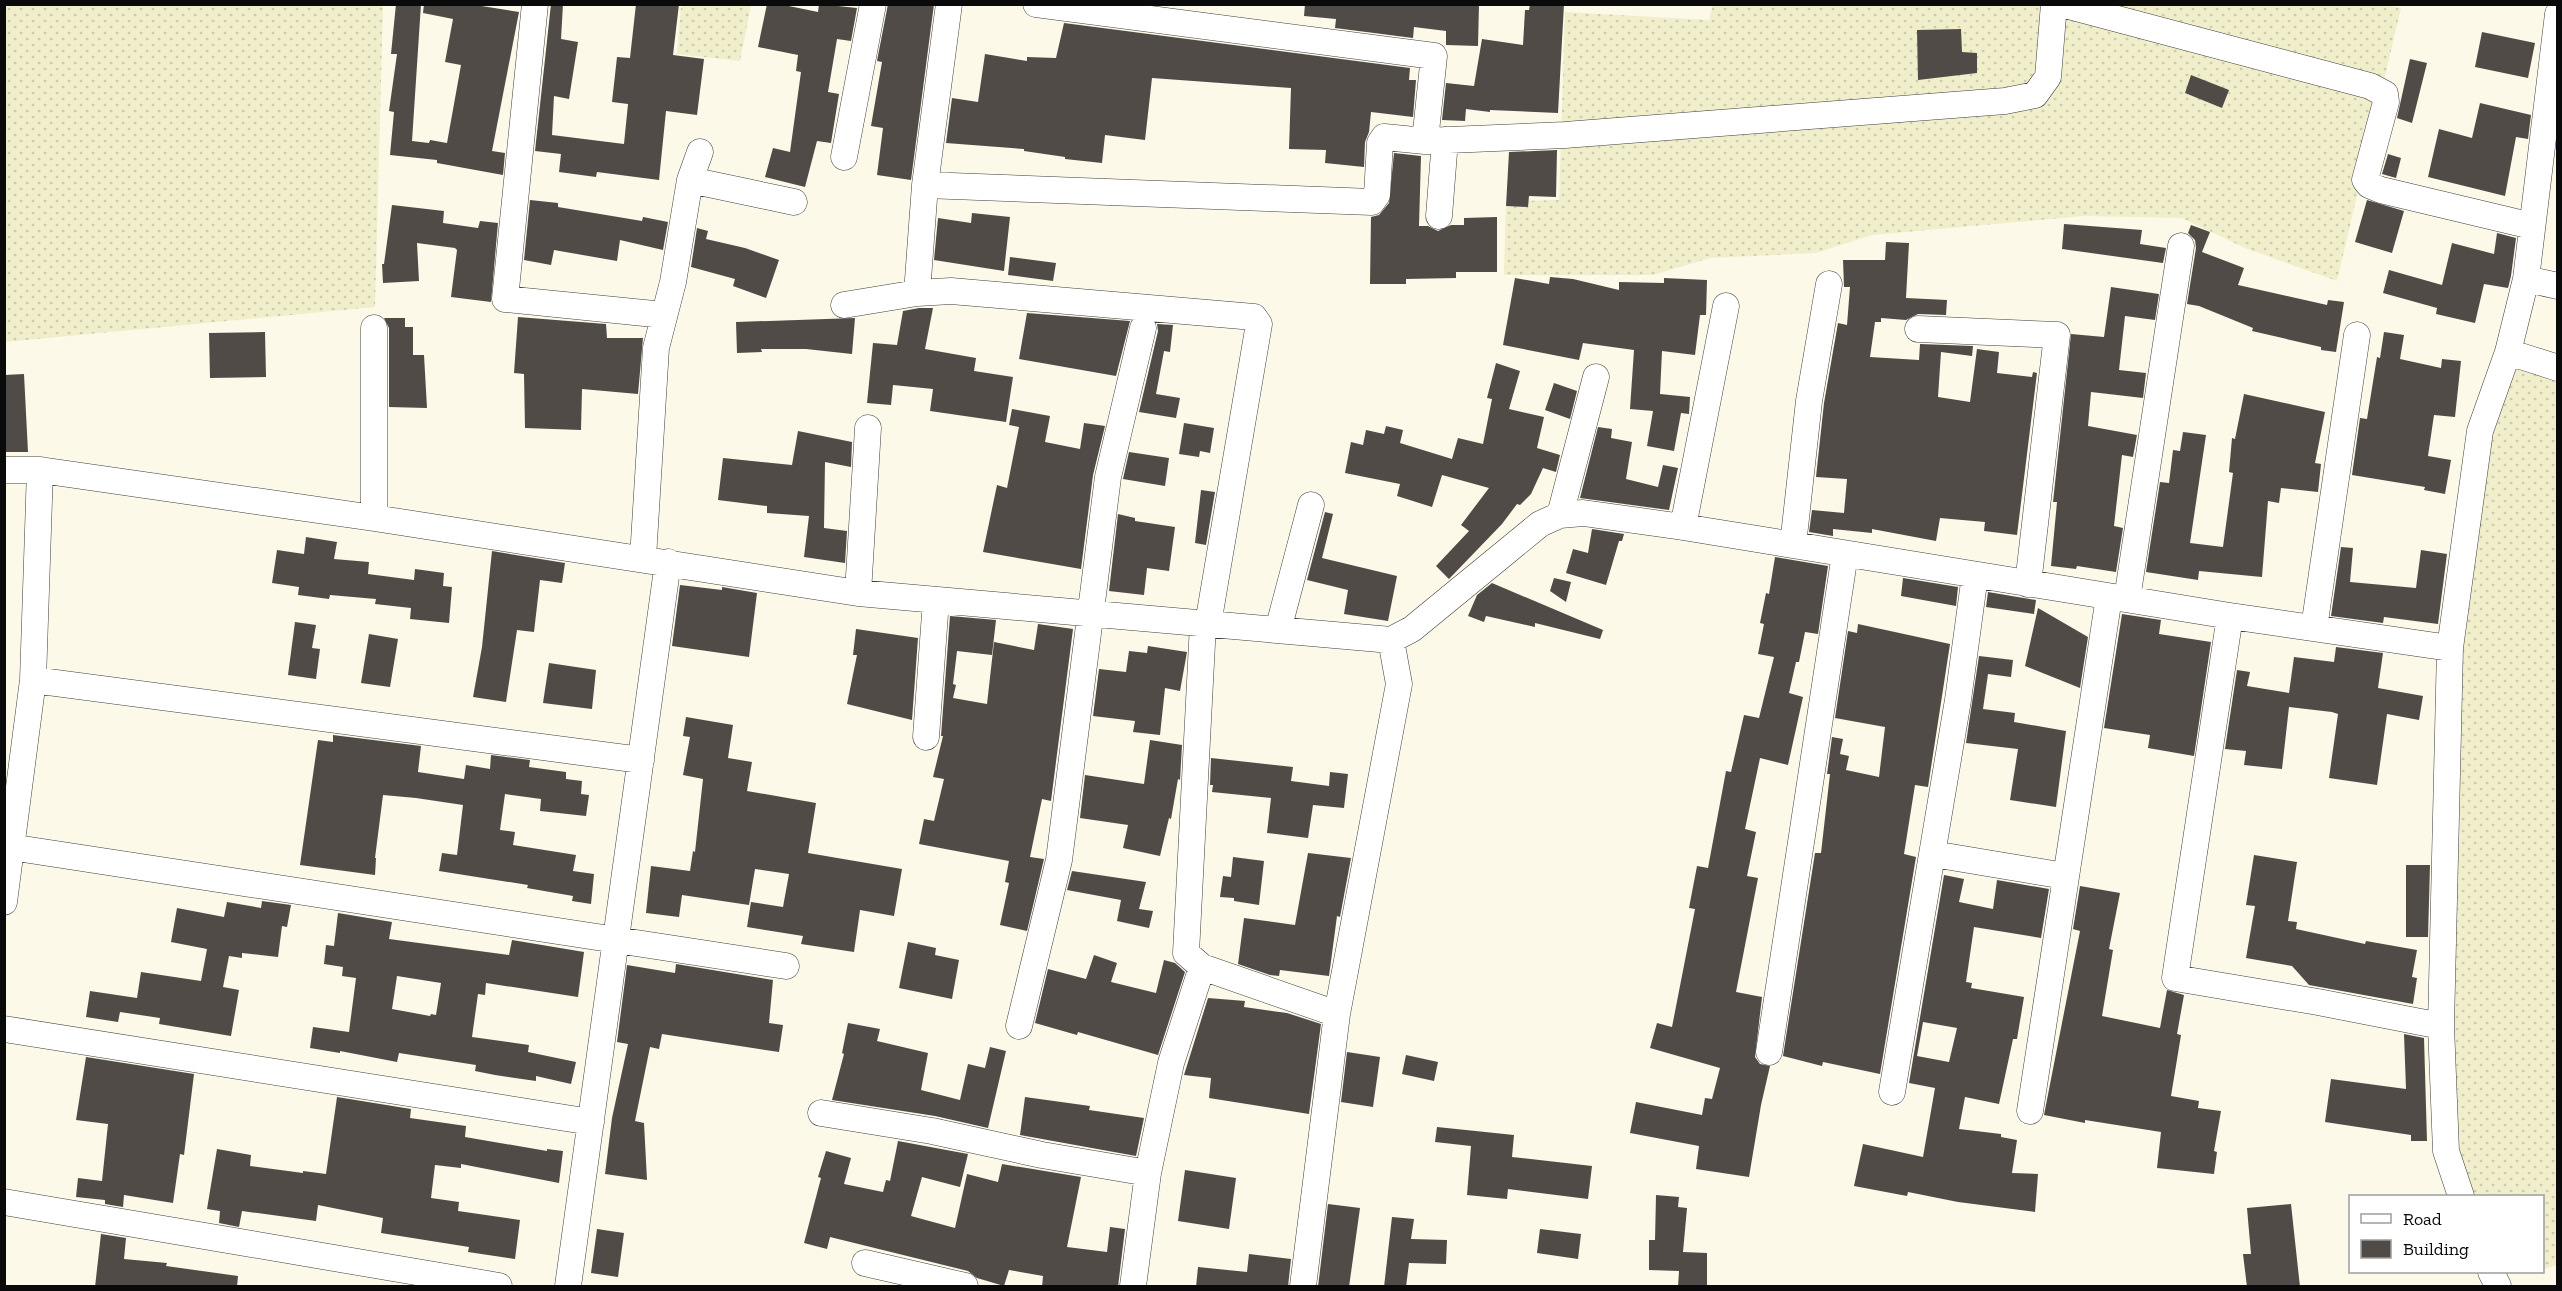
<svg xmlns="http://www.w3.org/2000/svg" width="2562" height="1291" viewBox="0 0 2562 1291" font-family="'Zilla Slab',serif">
<defs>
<pattern id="farmland-dots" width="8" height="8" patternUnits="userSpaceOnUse" patternTransform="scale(1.5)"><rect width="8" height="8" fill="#f1eecb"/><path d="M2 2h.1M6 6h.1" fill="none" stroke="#cdcbad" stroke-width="1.8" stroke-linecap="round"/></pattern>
</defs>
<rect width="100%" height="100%" fill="#fdf9e8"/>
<!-- farmland -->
<path fill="url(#farmland-dots)" d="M5,4L383,5L375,307L5,342Z
M1713,4H2381L2401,8L2337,281L2245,248L2182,218L2084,216L1872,235L1816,253L1710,258L1653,275H1504L1506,201L1559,200L1565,12L1709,20Z
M681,5H751L740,61L677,54Z
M2508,352L2557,368V1265L2543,1269L2542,1196H2461L2441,1026L2450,648Z"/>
<!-- building -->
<path fill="#514b47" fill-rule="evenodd" d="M396,4H421L412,141L429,143L430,140L447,143L461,65L445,62L453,19L423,13L424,4H469L519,12L492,151L505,153L503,175L437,163V160L390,155L394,112L389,111L397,54H391Z
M551,4H563L561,39L578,42L569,99L554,96L552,135L624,144L628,104L612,102L617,57L630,58L636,4H679L673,55L704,59L697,115L666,111L659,180L597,172L596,177L559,172L561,154L535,151Z
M767,4H779L818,12L819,4L857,8L851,41L837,39L828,92L839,94L831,143L817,141L805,187L765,177L773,148L790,152L801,72L796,71L798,55L758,47Z
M888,4H934L911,180L877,175L883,128L871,126L882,62L877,61Z
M1305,4H1479L1478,46L1446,45V31L1414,27L1413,38L1335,28L1336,19L1304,16Z
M1530,4H1564L1558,113L1490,110V112L1466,109L1465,121L1442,120L1446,83L1474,86L1482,39L1523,45L1525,10H1529Z
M1064,23L1410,68L1409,80H1416L1413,117L1371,112L1369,132L1365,142L1364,167L1325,163L1326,150L1289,149L1291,88L1152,78L1145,140L1105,135L1102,163L1065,159V157L1024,151V149L946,143L952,98L978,102L985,54L1027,61V57L1056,58Z
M1961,29L1962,52L1977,53V73L1918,80L1917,30Z
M2482,32L2535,43L2528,78L2475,67Z
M2410,59L2427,63L2412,123L2397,118Z
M2191,75L2229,90L2222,108L2185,93Z
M2480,103L2531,115L2528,139L2516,137L2505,196L2428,177L2439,129L2472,138Z
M1557,150L1556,197L1529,196L1528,207L1506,206L1509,152Z
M1394,153L1421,156L1419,226H1428L1438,231L1451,225H1464V218L1497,217V272H1456V278L1406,279V284H1370L1371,217L1379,215L1389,203Z
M2388,154L2401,158L2396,178L2382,174Z
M530,200L558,203V207L642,221L643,217L668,222L663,250L620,240L617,261L554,250L551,265L524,260Z
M2367,200L2404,211L2392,253L2355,242Z
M392,205L444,211L443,223L478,228L480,221L498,223L491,302L451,297L457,250L455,248L417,243L419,281L383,283L382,264H384Z
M972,213L1010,217L1004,271L934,260L938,218L971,223Z
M2064,224L2142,230L2140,244L2166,248L2163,263L2062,249Z
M2191,225L2210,232L2202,252L2244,268L2238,285L2327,305L2328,300L2344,302L2336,352L2321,350V347L2252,331L2253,328L2199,306L2187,304L2196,248L2195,240L2188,233Z
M697,228L708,231L706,239L745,248L779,260L766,298L733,286L735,279L691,267Z
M2497,233L2516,238L2511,276L2508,288L2484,284L2475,323L2436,314L2437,308L2383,293L2389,270L2442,285L2452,243L2494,254Z
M1886,242L1909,243L1906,298L1947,300L1946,315L1918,314L1906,320L1881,318V322H1875L1870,357L1919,360L1920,344L1973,346L1972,356L1941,352L1938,397L1970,402L1977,349L1999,352L1997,373L2032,377L2033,372L2037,373L2017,535L1984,531L1985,522L1940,518L1936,541L1872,529V533L1833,529V536L1809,532L1812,510L1844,513L1847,479L1816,477L1824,403L1838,323L1847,325L1850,287H1844L1843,260H1885Z
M1010,257L1056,263L1053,281L1008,275Z
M1550,277L1573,279L1619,290V282L1664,283V278L1707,280L1706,315H1700L1695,355L1662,351L1660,394L1690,397L1689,414L1681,413L1674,451L1647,446L1653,411L1630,409L1634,350L1583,343L1579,360L1503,345L1515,278L1549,284Z
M2111,287L2159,294L2155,320L2125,316L2119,370L2146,373L2143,398L2091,392L2088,426L2137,435L2133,457L2122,455L2114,526L2123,528L2116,572L2077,566L2076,569L2051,566L2057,502H2053L2071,334L2104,337Z
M919,308H933L925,349L976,358L974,371L1013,377L1006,422L930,411L933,389L893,385L891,405L867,403L873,343L897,345L903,311Z
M1027,313L1130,321L1116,376L1019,359Z
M518,317L606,324L607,338H643L638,394L582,389L581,430L525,428L524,374L514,373Z
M384,318H405V327H413V355H424L427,408L389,407V328Z
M855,318L852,354L806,349H761L762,352L737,353L736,322Z
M1157,324L1173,325L1170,352L1164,351L1156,394L1180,398L1176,418L1139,412L1158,331Z
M265,332L266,377L210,378L209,333Z
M2384,332L2404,335L2400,359L2441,368L2442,359L2461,361L2455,417L2434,415L2428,456L2451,460L2445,494L2424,490L2425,487L2352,475L2360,418L2367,419L2377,357L2380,358Z
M1496,363L1520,371L1509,409L1544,417L1537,448L1560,455L1556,472L1543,468L1531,494L1520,505L1517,504L1502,524L1449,579L1436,566L1469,531L1461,525L1489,488L1442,475L1432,507L1397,496L1400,484L1345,473L1351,442L1363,445L1366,430L1384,434L1386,426L1403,430L1400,443L1452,459L1458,438L1483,444L1492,399L1487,398Z
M24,374L28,452H4V375Z
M1554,383L1577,391L1570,419L1545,410Z
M2244,394L2325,412L2315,463L2321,464L2318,492L2281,488L2279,503L2268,501L2262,577L2199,571L2198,580L2146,572L2160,482L2169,483L2173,450L2180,451L2183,432L2206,435L2190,543L2223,547L2233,473L2229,472L2232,438L2235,439Z
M1012,409L1050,416L1045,442L1080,449L1084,423L1105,426L1093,475L1081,569L983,552L997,485L1007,488L1019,427L1009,425Z
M1184,423L1214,428L1210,453L1200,451L1199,457L1179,454Z
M1598,427L1612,429L1611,438L1632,442L1626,479L1658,487L1663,465L1678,468L1669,510L1580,498Z
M798,431L852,442L851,467L825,462L824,528L847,531L845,563L804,557L809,516L767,513V506L718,500L723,458L792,465Z
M1129,452L1169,458L1165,486L1123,479Z
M1201,490L1215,492L1206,545L1195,543Z
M1325,512L1333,514L1322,558L1397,576L1388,621L1344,614L1348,590L1307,580Z
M1118,514L1135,518V521L1175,527L1169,571L1147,568L1144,595L1109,591Z
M1592,529L1624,534L1622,541H1619L1606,585L1566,573L1573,549L1588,553Z
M306,537L337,542L334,559L369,562L368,574L414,580L415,569L444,573L443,586L452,587L449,623L410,619L411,608L375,604L376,599L330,595L329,599L298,595L299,587L272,583L277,550L304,554Z
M2341,547L2353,548L2350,582L2416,588L2421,550L2447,554L2438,624L2384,617L2383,623L2331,616Z
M492,551L565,563L562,583L540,580L534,632L517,630L506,702L473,697L482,647Z
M1775,557L1828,566L1818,634L1805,632L1799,662H1796L1789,693L1803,697L1788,765L1760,758L1745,829L1756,832L1747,876L1758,878L1736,992L1762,997L1755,1057L1760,1064L1770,1066L1761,1105L1749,1177L1696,1169L1699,1146L1630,1133L1636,1102L1702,1115L1705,1098L1712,1099L1720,1068L1650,1048L1657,1023L1672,1027L1695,909L1689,908L1697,866L1708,868L1726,771L1731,772L1744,715L1759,718L1774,657L1758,654L1764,624L1760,623L1766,593L1769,594Z
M1554,578L1571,582L1566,602L1550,591Z
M1903,578L1958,587L1956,606L1901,596Z
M1492,583L1603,630L1600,639L1535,623V627L1486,616L1484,622L1468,616L1477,595Z
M680,585L722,590V587L757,593L749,657L672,646Z
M1988,592L2036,600L2034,614L1986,607Z
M2038,608L2088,637L2080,688L2025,666Z
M2122,614L2161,620L2159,634L2211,642L2194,756L2148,748L2150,735L2104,728Z
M950,616L996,620L992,655L957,651L953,684L956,685L953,698L987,704L994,642L1034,650L1038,624L1073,629L1051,801L1042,799L1030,857L1044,859L1027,931L1000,925L1009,883L1005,882L1009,861L919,844L924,819L934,821L944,779L933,777L943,736H941Z
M295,622L316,625L312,648L320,649L316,679L288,675Z
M1858,624L1950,644L1928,787L1915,785L1904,854L1916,857L1880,1074L1823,1062L1822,1066L1783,1056L1815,853H1821L1830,774H1827L1832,737L1843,739L1840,754L1849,756L1846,770L1879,777L1885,727L1835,718L1848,631L1857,633Z
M856,629L918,638L912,720L847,704L857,655H853Z
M369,634L398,639L390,687L361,683Z
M1148,646L1187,652L1180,691L1165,688L1160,735L1133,732L1135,721L1093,716L1099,669L1126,672L1129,651L1147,653Z
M2336,647L2383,653L2378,688L2423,696L2419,720L2387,714L2377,785L2329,778L2338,714L2332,712L2289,707L2282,769L2244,765L2246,751L2225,749L2237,670L2250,672L2247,686L2289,693L2294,657L2334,662Z
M1979,656L2013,660L2011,677L1988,674L1983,709L2015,713L2014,722L2066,731L2056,807L2010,800L2018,749L1966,743Z
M549,663L596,670L592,709L543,703Z
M686,717L733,725L728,758L752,762L747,791L816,803L808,853L902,869L894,916L860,910L854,952L801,944L803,936L747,927L751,902L783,907L789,874L755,869L749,905L682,895L679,917L646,913L651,866L690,871L693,851L695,852L703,779L683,775L690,737L683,736Z
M333,735L421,746L418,772L464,779L466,765L490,769L491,755L530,760L529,767L566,772V779L582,781L581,794L589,795L586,816L540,811L541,799L505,794L500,830L515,832L513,845L576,855L573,871L594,874L591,904L572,901L573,896L527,888L528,885L439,871L442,853L457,855L463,805L416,798L383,795L375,858H376L375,875L300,865L318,740L333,742Z
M1150,740L1182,745L1180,780L1178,779L1171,819L1169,818L1160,856L1123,848L1128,825L1080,818L1085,775L1144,784Z
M1211,758L1293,767L1291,781L1329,786L1330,772L1348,774L1344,808L1313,805L1308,838L1267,833L1271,798L1212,792L1213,785H1210Z
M1308,853L1351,858L1340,917L1337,916L1329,976L1280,970L1279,976L1270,975L1238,964L1244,918L1295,925Z
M2254,855L2297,862L2288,921L2297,922L2296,929L2365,944L2366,941L2417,950L2412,977L2417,978L2413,1004L2309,985L2292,966L2246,958L2255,906L2246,905Z
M1233,857L1264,861L1259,905L1234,901V898L1220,897L1223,876L1231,877Z
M2406,865H2430L2428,937H2406Z
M1072,871L1146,882L1139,909L1153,911L1149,928L1117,921L1121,900L1067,890Z
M1944,875L1964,879L1959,902L1993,909L1997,880L2049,889L2041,938L1974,927L1966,982L1972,983L1971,988L2024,997L2017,1039H2013L1999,1104L1965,1097L1959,1129L2001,1134V1137L2017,1140L2012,1173L2038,1174L2035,1212L1958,1202L1908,1192L1907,1196L1854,1186L1863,1144L1923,1157L1935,1088L1909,1083ZM1923,1022L1957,1028L1949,1062L1917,1056Z
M2080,886L2120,893L2109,949L2113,950L2102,1016L2160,1028L2167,990L2184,995L2177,1034L2181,1035L2171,1096L2199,1101L2198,1108L2221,1111L2214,1151L2217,1152L2214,1174L2157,1168L2161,1132L2085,1120V1123L2044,1115L2080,931L2073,929Z
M262,901L291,905L287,927L282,926L278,957L242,953V958L229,956L223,987L239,990L231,1036L159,1024L160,1018L120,1012L118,1022L86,1017L90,991L137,998L141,972L201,981L207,949L171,942L177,908L224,917L227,902L261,908Z
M338,913L392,922L389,939L509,955L512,940L584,952L578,997L486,983L485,995L478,994L472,1037L529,1045L528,1052L576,1062L571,1084L536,1076V1081L495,1075L475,1071L476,1065L399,1053L397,1062L340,1051V1053L310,1048L313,1027L349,1032L356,978L342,976L343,967L324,964L326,945L334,946ZM397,976L441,983L436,1015L431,1014L430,1016L392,1009Z
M908,942L936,948L935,955L959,960L952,999L899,988Z
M1094,955L1117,963L1111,982L1156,993L1164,960L1175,963L1185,972L1158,1055L1078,1032L1077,1035L1035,1023L1048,969L1086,979Z
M676,964L773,980L769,1023L783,1025L779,1052L662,1034L659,1049L650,1047L635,1121L644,1123L647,1180L605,1174L612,1118L628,1044L617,1042L627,965L675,973Z
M1208,998L1245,1001L1244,1007L1287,1013L1321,1024L1309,1114L1209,1098L1211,1078L1184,1075Z
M848,1023L880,1029L877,1041L928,1053L921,1090L960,1100L968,1064L985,1068L990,1047L1006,1051L988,1128L935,1116L832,1100L844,1054L842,1053Z
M2404,1034L2424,1038L2427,1141H2411V1135L2325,1122L2331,1079L2406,1089Z
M1347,1052L1380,1057L1373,1107L1341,1102Z
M1406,1055L1438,1062L1434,1081L1402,1074Z
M86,1057L194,1074L184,1155L180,1154L173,1203L124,1195L123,1207L105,1204V1200L76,1197L78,1178L102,1181L108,1124L76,1120Z
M337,1097L411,1109L410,1118L466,1126L465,1137L547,1151V1149L563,1151L559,1183L461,1164V1168L435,1165L431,1198L459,1202L458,1211L520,1220L515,1259L468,1252L469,1247L381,1233L383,1218L318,1205L316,1221L242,1211L239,1227L219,1223L220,1211L207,1209L217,1149L251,1155L250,1166L303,1173V1171L326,1174Z
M1025,1097L1090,1106L1089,1110L1144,1118L1136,1156L1020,1135Z
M1437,1127L1514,1135L1512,1157L1592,1166L1588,1199L1508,1189L1507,1199L1467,1195L1471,1146L1435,1142Z
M898,1141L968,1154L960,1187L922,1177L911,1216L955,1228L967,1174L998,1182L1002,1164L1081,1177L1067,1247L1107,1252L1110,1227L1125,1229L1118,1287H1042L1043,1276L1009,1270L1004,1286L977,1278L968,1271L830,1237L827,1249L804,1243L821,1178L818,1177L826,1151L851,1158L844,1184L883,1192L886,1180L890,1181Z
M1185,1170L1236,1178L1229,1229L1178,1221Z
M1656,1195L1679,1197L1678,1207L1687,1208L1683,1252L1707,1253V1287H1678L1679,1271L1649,1270V1240H1655Z
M1328,1204L1360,1208L1349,1287H1318Z
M2291,1204L2300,1287H2247L2243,1254H2251L2247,1208Z
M1392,1217L1414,1219L1411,1239L1447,1240L1446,1264L1409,1263L1406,1287H1384Z
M597,1229L624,1233L618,1277L591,1273Z
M1540,1229L1581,1234L1578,1259L1537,1253Z
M101,1234L126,1238L124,1259L167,1263L166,1266L238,1276L237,1287H95Z
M1249,1254L1291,1259L1288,1287H1196L1198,1267L1247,1272Z"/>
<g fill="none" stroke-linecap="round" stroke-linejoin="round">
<defs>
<path id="minor" d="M535,4L505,299L664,315
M1036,4L1434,56L1425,141
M2061,4L2370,86L2385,94L2386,102L2365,180L2369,185L2381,190L2532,226
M844,157L873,4
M690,180L794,202
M925,185L1372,202L1377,195L1380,143L1384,137L1425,141L1565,135L2005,101L2035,95L2048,77L2054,4
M1439,216L1445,140
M2526,279L2558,286
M917,293L925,185L949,4
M844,305L917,293L951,291L1254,317L1259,324L1208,624
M374,328V518
M1918,329L2057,335L2028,584
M2508,352L2558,368
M4,470H40L374,518L858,593L1391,640L1412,629L1540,524L1560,515L1583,513L1683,527L2230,616L2450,648
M1560,515L1596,377
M1683,527L1726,306
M1793,545L1809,401L1829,284
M643,558L656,348L673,282L690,180L700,152
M858,593L868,428
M2127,599L2181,246
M2230,616L2175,978L2318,1002L2441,1026
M2314,628L2357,335
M1278,630L1311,505
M33,680L641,760
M926,737L936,600
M10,847L786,966
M1933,854L2065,876
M4,902L33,680L40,470
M1202,967L1337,1014
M1019,1026L1059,860L1108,477L1143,328
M4,1029L591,1122
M1769,1052L1845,554
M1892,1092L1958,700L1975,575
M2030,1111L2109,597
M821,1113L932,1131L1042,1155L1148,1173
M2461,1196L2446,1151L2441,1026L2450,648L2480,431L2508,352L2526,279L2558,14
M4,1202L499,1286
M865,1263L965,1286
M2491,1272L2498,1286
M568,1286L668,562
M1133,1286L1148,1173L1171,1063L1202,967L1186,953L1203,624
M1303,1286L1337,1014L1399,684L1391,640"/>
</defs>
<!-- minor casing -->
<use href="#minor" stroke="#3d3d3d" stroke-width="27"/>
<!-- minor -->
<use href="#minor" stroke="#fff" stroke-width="26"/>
</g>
<!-- border -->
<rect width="2562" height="1291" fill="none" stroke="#0a0a0a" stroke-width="12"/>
<!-- legend -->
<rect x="2349" y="1195" width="195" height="78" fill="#ffffff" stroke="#9d9d9d" stroke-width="1.5"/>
<rect x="2361" y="1214" width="30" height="9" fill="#ffffff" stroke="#9d9d9d" stroke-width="1.5"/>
<text x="2403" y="1225" font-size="18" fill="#0a0a0a">Road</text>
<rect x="2361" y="1240" width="30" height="18" fill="#514b47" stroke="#9d9d9d" stroke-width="1.5"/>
<text x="2403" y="1255" font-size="18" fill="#0a0a0a">Building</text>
</svg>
